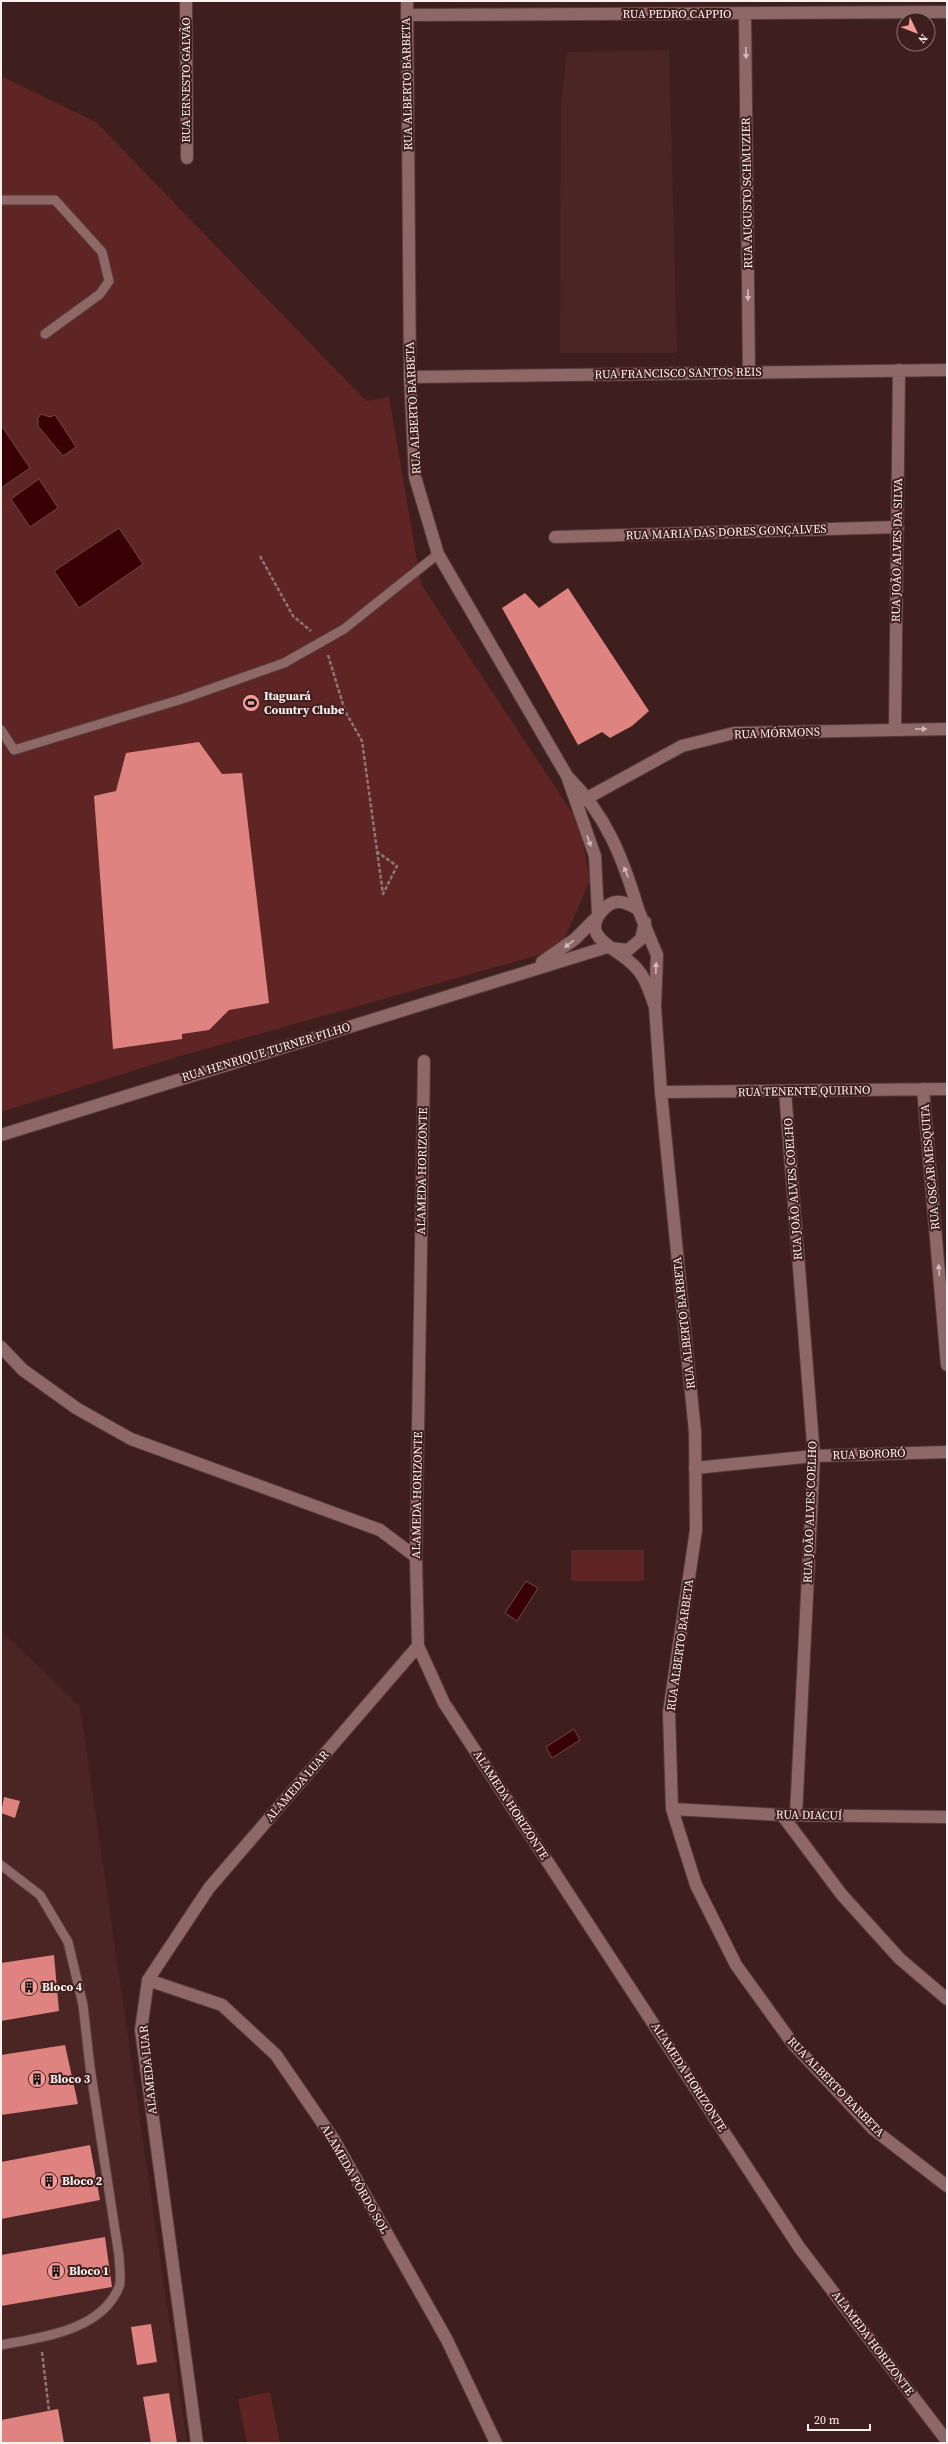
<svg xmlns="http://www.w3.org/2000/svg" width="948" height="2444" viewBox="0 0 948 2444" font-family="'Source Serif 4',serif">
<rect width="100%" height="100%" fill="#3e1f1e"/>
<!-- built -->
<path fill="#4b2523" d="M669,50L677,353H560L561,103L567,52Z
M1,1630L80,1707L187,2443H1Z"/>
<!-- green -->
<path fill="#5f2424" d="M1,76L96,122L366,401L389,397L421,584L579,823L590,880L560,949L174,1058L1,1112Z
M571,1550H644V1581H571Z
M270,2392L280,2443H247L238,2399Z"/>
<!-- water -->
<path fill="#380004" stroke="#73484a" d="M41,414L50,417L55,415L76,447L63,456L38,426V418Z
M1,425L30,468L1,488Z
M39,479L58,508L30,527L11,499Z
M119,528L143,564L79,608L54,571Z
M526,1581L538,1588L517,1621L505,1613Z
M574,1729L580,1740L552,1758L546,1747Z"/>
<!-- building -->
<path fill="#de8380" d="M568,588L649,711L632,726L610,738L602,732L578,745L502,608L525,593L539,608Z
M199,742L222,774L242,773L269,1003L229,1010L209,1030L182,1034V1039L113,1049L94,796L116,791L126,753Z
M4,1797L20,1801L15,1818L1,1813Z
M54,1955L59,2011L1,2021V1963Z
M65,2045L78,2104L1,2115V2055Z
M90,2145L100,2200L1,2219V2162Z
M105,2237L112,2287L1,2306V2255Z
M151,2324L157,2362L137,2365L131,2327Z
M169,2393L177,2443H151L143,2397Z
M58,2409L64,2443H1V2420Z"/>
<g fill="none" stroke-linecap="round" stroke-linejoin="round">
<defs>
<path id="service" d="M1,200H55L102,252L109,281L100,294L45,334
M1,730L14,750L182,699L284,663L344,629L438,554
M1,1865L40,1895L68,1942L83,2005L90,2067L119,2256C119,2265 122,2279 119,2287C101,2331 42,2337 1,2345"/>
<path id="minor" d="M186,1L187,158
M745,14L749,372
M407,15L947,12
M410,377L947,370
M555,537L898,527
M895,729L899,370
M578,803L682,746L734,733L947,729
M424,1061L416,1557L418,1646L444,1703L799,2247L947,2441
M923,1089L947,1365
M785,1091L814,1456L796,1815
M661,1092L947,1089
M695,1468L814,1456L947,1452
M782,1815L842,1895L900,1959L947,1999
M148,1980L222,2005L276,2055L334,2140L447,2340L496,2443
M197,2443L141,2030L148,1980L209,1888L418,1646"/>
<path id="tertiary" d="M407,1L410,377L415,477L438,554L567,776L595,856L598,914
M568,777C606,815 623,858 638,909
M1,1347L23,1370L76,1408L131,1439L380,1530L416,1557"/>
<path id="secondary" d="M610,948L628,950L641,939L645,922
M542,962L575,939L597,917
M655,1007C649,990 645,974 630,962C614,947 577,935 605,908C616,897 627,903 638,909L657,955L655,1007L661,1092L695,1432L696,1530L669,1712L672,1809L696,1885L736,1965L793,2044L873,2129L947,2186
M1,1135L607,947
M672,1809L782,1815L947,1817"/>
</defs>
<!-- service casing -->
<use href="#service" stroke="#543b3b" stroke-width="11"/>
<!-- minor casing -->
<use href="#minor" stroke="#543b3b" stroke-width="14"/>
<!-- tertiary casing -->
<use href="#tertiary" stroke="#543b3b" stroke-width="14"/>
<!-- secondary casing -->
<use href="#secondary" stroke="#543b3b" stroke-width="14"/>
<!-- path -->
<path stroke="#8e7675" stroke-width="2.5" stroke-dasharray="4 2" stroke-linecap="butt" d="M260,556L293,616L311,631
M328,655L345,711L362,741L383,894L397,866L376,851
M42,2352L49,2411"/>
<!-- service -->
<use href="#service" stroke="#8e6866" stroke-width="9"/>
<!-- minor -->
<use href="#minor" stroke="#8e6866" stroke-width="12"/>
<!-- tertiary -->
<use href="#tertiary" stroke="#8e6866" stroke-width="12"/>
<!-- secondary -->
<use href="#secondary" stroke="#8e6866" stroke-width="12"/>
</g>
<!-- one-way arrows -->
<defs><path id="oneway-solid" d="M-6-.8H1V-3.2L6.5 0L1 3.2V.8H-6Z"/></defs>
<g fill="#d1bab8">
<use href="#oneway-solid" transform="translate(746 53) rotate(89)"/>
<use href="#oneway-solid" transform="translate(748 295) rotate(89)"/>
<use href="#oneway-solid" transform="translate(921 729)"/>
<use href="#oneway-solid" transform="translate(589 841) rotate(70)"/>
<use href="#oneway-solid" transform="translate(626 872) rotate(-112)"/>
<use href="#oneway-solid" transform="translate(569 944) rotate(142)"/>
<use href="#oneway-solid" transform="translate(656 968) rotate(-88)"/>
<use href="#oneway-solid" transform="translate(939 1270) rotate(-95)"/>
</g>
<!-- icons -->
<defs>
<symbol id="stadium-disc" viewBox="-11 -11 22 22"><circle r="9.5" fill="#f59b97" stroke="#3e1f1e"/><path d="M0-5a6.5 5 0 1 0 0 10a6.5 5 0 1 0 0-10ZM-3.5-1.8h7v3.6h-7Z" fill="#111"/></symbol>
<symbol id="building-disc" viewBox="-11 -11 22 22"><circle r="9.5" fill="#f59b97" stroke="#3e1f1e"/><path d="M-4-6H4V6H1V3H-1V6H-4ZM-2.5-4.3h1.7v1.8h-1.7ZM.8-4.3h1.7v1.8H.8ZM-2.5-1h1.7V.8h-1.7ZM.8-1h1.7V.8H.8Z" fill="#111"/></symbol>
</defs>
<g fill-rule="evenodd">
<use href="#stadium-disc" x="241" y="693" width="20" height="20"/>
<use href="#building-disc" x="19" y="1977" width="20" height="20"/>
<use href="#building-disc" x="27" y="2069" width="20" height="20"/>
<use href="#building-disc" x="39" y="2171" width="20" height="20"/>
<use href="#building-disc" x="46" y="2261" width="20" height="20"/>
</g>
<g text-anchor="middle" stroke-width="4" stroke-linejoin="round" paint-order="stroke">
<!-- street labels -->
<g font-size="12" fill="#fef0ef" stroke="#3e1f1e">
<text x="677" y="18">RUA PEDRO CAPPIO</text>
<text transform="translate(186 80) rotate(-90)" y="4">RUA ERNESTO GALVÃO</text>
<text transform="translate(407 84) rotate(-91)" y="4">RUA ALBERTO BARBETA</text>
<text transform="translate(747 193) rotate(-91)" y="4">RUA AUGUSTO SCHMUZIER</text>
<text transform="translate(678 373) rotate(-1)" y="4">RUA FRANCISCO SANTOS REIS</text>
<text transform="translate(413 408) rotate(-93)" y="4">RUA ALBERTO BARBETA</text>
<text transform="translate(726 532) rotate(-2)" y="4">RUA MARIA DAS DORES GONÇALVES</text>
<text transform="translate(897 550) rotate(-89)" y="4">RUA JOÃO ALVES DA SILVA</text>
<text transform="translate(777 733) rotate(-2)" y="4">RUA MÓRMONS</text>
<text transform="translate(266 1052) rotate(-17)" y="4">RUA HENRIQUE TURNER FILHO</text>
<text transform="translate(804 1091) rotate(-1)" y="4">RUA TENENTE QUIRINO</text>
<text transform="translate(930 1167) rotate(-95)" y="4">RUA OSCAR MESQUITA</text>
<text transform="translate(422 1171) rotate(-89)" y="4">ALAMEDA HORIZONTE</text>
<text transform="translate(793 1189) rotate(-94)" y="4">RUA JOÃO ALVES COELHO</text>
<text transform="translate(684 1323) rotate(-96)" y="4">RUA ALBERTO BARBETA</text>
<text transform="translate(869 1454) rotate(-2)" y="4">RUA BORORÓ</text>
<text transform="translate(417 1495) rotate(-89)" y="4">ALAMEDA HORIZONTE</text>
<text transform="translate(810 1512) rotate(-88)" y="4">RUA JOÃO ALVES COELHO</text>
<text transform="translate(680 1645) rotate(-82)" y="4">RUA ALBERTO BARBETA</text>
<text transform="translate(297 1786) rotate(-49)" y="4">ALAMEDA LUAR</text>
<text transform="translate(511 1805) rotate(57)" y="4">ALAMEDA HORIZONTE</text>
<text transform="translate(809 1815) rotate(1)" y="4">RUA DIACUÍ</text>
<text transform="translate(148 2070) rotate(-96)" y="4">ALAMEDA LUAR</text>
<text transform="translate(689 2077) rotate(57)" y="4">ALAMEDA HORIZONTE</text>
<text transform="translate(836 2087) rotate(46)" y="4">RUA ALBERTO BARBETA</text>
<text transform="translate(355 2179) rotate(60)" y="4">ALAMEDA PÔRDO SOL</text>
<text transform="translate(873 2343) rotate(53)" y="4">ALAMEDA HORIZONTE</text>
</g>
<!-- poi labels -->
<g font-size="12" font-weight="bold" fill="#fef0ef" stroke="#3e1f1e" text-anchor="start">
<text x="264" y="700">Itaguará<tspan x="264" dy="14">Country Clube</tspan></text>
<text x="42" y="1991">Bloco 4</text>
<text x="50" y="2083">Bloco 3</text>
<text x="62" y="2185">Bloco 2</text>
<text x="69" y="2275">Bloco 1</text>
</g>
</g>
<!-- border -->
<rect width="948" height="2444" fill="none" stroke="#fef0ef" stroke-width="4"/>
<!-- north arrow -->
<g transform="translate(916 32) rotate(133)"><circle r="19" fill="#3e1f1e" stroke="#8b7372"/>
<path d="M0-3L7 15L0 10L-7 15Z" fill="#f59b97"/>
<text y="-6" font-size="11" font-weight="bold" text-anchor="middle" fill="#fef0ef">N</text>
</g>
<!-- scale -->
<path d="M808 2424v6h62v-6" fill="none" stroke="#fef0ef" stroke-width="2"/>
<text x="814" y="2424" font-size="12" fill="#fef0ef" stroke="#3e1f1e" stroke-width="3" paint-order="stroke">20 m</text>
</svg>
